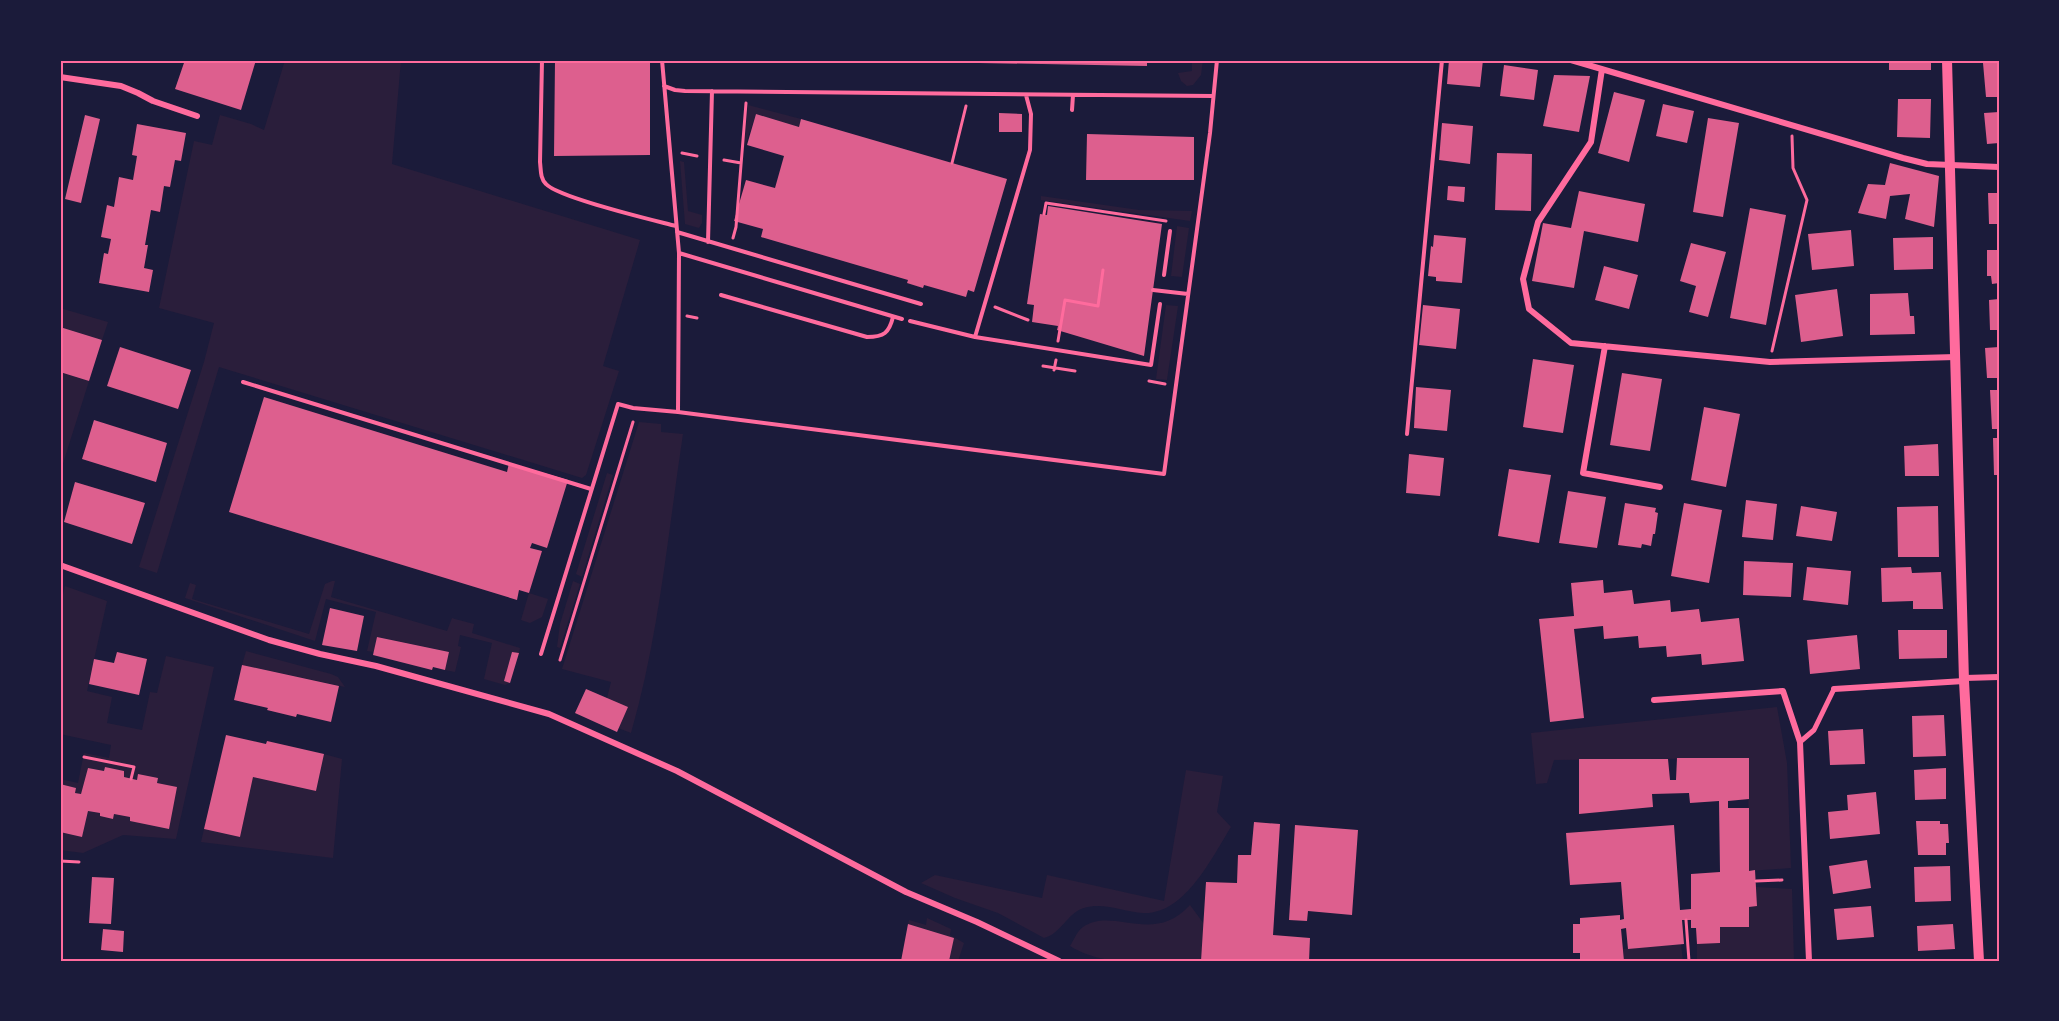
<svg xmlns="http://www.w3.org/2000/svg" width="2059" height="1021" viewBox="0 0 2059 1021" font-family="'Public Sans',sans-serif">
<rect width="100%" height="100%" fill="#1b1b3a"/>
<!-- green -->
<path fill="#2a1e3b" d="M285,60H401L392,164L640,240L603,366L619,371L586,475L582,478L219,367L157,573L139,567L204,362L214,323L159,308L194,141L212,145L220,115L251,124L264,130Z
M1192,60H1203L1201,75L1193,85L1187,86L1181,81L1178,73L1192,71Z
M748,105L801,119L799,127L756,114L744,149Z
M680,161L684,162L688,211L702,215V223L699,228L685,224Z
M1041,196L1139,210L1192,211L1190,221L1041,200Z
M1177,226L1189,228L1182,277L1171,276Z
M1166,305L1178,306L1167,380L1156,379Z
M60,308L108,322L102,340L60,327Z
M60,372L89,381L60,473V413L63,404L60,403Z
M639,422L661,424V432L683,434C668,533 659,636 631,733L618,728L607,698L611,682L562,669Z
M607,473L613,475L582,577L576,574Z
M332,581H335L331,597L447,631L452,618L455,619L474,624L472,633L520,648L519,653L512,652L504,681L510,683L505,685L484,679L492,643L460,635L458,646L461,647L455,672L445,670L449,652L378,637L374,652L367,651L376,612L326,599L315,641L185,598L190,583L196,585L192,599L309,634L325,584Z
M573,581L580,584L560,648L557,647L560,624Z
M65,586L107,601L87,691L112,697L107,723L142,730L150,692L157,693L166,656L214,667L176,839L123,835L83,853L60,850V832L82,837L88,811L100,813V816L113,819L114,814L130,817V821L176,787L157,783L158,778L139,774L137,780L124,777V771L105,767L104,771L88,768L81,794L75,793L76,788L60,784V779L78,783L84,753L109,758L111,745L60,734V607Z
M529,593L548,599L542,617L530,623L521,620Z
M246,651L331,674L338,677L345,687L242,665Z
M1777,707L1787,763L1791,868L1749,871L1748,758L1554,760L1547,783L1536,784L1531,733Z
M324,754L342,759L333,858L201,842L204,829L240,837L253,777L316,791Z
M1186,770L1223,776L1217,812L1231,827C1212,857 1185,915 1143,913C1124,912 1104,902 1084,908C1067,913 1061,934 1044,938L998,913L955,898L921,883L935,875L1042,898L1047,875L1164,901Z
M1756,887L1792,889L1794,961H1697V944L1720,943V927H1749V907L1757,905Z
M1190,905L1204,924L1201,961C1160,961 1106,969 1070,946C1074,940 1077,931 1083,927C1113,906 1153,946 1190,905Z
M927,918L951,929L950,935L964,943L958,961H949L954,938L908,924L909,920L926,925Z
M1681,944L1683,961H1624L1623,949Z"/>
<!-- building -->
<path fill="#dd5f8e" d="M185,60H256L241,110L175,89Z
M555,60H650V155L554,156Z
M927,60H1147V66L927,62Z
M1449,60H1483L1480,87L1447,84Z
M1889,60H1931V70H1889Z
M1999,62V97H1986L1983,63Z
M1504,65L1538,70L1534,100L1500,96Z
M1554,75L1590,76L1579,132L1543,126Z
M1614,92L1645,100L1629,162L1598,153Z
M1898,99H1931L1930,138L1897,137Z
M1663,104L1694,111L1687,143L1656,136Z
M1999,112V143L1987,144L1984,113Z
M999,113L1022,114V132H999Z
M756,114L799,127L801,119L1007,179L974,292L968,290L966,297L924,285L923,288L907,283L908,280L761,237L763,229L734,221L746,180L775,188L784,156L747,145Z
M85,115L100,119L81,203L65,199Z
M1708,118L1739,123L1723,217L1693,212Z
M1442,123L1473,126L1470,164L1439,160Z
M137,124L186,133L181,161L175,160L170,187L164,186L160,212L151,210L145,245H148L144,268L153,270L149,292L99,283L104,253L108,254L111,239L101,237L107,205L114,207L119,177L133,180L137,156L132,155Z
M1087,134L1194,137V180H1086Z
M1497,153L1532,154L1531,211L1495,210Z
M1890,163L1939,176L1934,227L1905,219L1910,194L1890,196L1886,219L1858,213L1868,184L1885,185Z
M1448,186L1465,187L1464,202L1447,200Z
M1579,191L1645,204L1638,242L1584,231L1574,288L1532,281L1543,223L1571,228Z
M1988,193H1999V224H1989Z
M1048,206L1162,224L1144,356L1057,330L1058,326L1032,322L1034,305L1027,304L1040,214L1047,215Z
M1750,208L1786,215L1766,325L1730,318Z
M1851,230L1854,266L1812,270L1808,234Z
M1434,235L1466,238L1462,283L1436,281V277L1428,276L1431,246L1433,247Z
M1933,237V269L1894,270L1893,238Z
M1691,243L1726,252L1708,317L1689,312L1696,286L1680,281Z
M1987,250H1999V283L1992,284L1991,276H1987Z
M1604,266L1638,275L1629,309L1595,300Z
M1837,289L1843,336L1801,342L1795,295Z
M1908,293L1910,316H1914L1915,334L1870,335V294Z
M1999,299V330H1990L1989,300Z
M1423,305L1460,309L1456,349L1419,345Z
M60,327L102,340L89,381L60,372Z
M120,347L191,370L178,409L107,386Z
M1999,347V378H1987L1985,348Z
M1533,359L1574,365L1563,433L1523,427Z
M1622,373L1662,379L1650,451L1610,445Z
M1416,387L1451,390L1447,431L1414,428Z
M1990,390H1999V429H1992Z
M264,397L507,472L509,463L568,480L547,548L532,543L530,548L542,551L529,593L519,590L517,600L229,512Z
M1704,407L1740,414L1726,487L1691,480Z
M94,420L167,443L156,482L82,459Z
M1993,438H1999V475H1994Z
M1938,444L1939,476H1905L1904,446Z
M1409,454L1444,458L1440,496L1406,493Z
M1509,469L1551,475L1539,543L1498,536Z
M75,482L145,503L132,544L64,522Z
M1568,491L1606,497L1597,548L1559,543Z
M1746,500L1777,504L1773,540L1742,537Z
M1625,503L1656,508L1655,512L1658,513L1655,534H1653L1651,546L1642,544L1641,548L1618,545Z
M1684,503L1722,510L1709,583L1671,576Z
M1801,506L1837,512L1832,541L1796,536Z
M1938,506L1939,557H1898L1897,507Z
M1744,561L1793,563L1791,597L1743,595Z
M1807,567L1851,571L1848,605L1803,600Z
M1911,567L1912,573L1941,572L1943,609H1913V601L1882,602L1881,568Z
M1603,580L1604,593L1632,590L1634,604L1670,600L1671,612L1699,609L1701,622L1739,618L1744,661L1702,665L1701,654L1667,657L1666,646L1639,648L1638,636L1604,639L1603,626L1574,629L1584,718L1550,722L1539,619L1574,616L1571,583Z
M330,608L364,616L357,651L322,645Z
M1898,630H1947V658L1899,659Z
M1857,635L1860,669L1810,674L1807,640Z
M377,637L449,652L445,670L433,667L432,670L373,655Z
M117,652L147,659L139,695L89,684L94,659L114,663Z
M512,652L519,653L510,683L504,681Z
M242,665L339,686L331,722L297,714L296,717L267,710L268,708L234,700Z
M586,689L628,707L617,732L575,713Z
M1944,715L1946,756L1913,757L1912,716Z
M1863,729L1865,764L1830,765L1828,731Z
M226,735L266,744L267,741L324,754L316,791L253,777L240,837L204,829Z
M1677,758H1749V799L1728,801V808H1749V871L1755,870L1757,906L1749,907V927H1720V943L1697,944L1696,928H1691V920H1682L1684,944L1628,949L1626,928L1621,929L1624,961H1580V953H1573V924H1580V918L1620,915V920L1624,919L1621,882L1570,885L1566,833L1674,825L1680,910L1691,909V874L1720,872L1719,801L1690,803L1689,793L1652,794L1653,807L1579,814V759H1668L1670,780H1676Z
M105,767L124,771V777L137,780L138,774L158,778L157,783L177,787L169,829L130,821V817L114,814L113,819L100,816V813L88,811L82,837L60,832V784L76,788L75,793L81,794L88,768L104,771Z
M1946,768V799L1915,800L1914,770Z
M1876,792L1880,834L1830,839L1828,812L1848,810L1847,795Z
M1916,821H1940V824H1948L1949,843H1946V855H1918Z
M1254,822L1280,824L1273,935L1310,938L1309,961H1201L1206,882L1237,883L1238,855H1251Z
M1295,825L1358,830L1352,915L1308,911L1307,921L1289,920Z
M1867,860L1871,888L1833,894L1829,866Z
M1950,866L1951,901L1915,902L1914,867Z
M92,877L114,878L111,924L89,923Z
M1871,906L1874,937L1837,940L1834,909Z
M908,924L954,938L949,961H901Z
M1953,924L1955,949L1918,951L1917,926Z
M103,929L124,931L123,952L101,950Z"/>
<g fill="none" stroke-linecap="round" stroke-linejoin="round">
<!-- path -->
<path stroke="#ff6b9d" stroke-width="3" d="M682,153L697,156
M724,160L741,163
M952,163L966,106
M1044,214L1046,203L1166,221
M733,238L736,227L746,103
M995,307L1028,320
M687,316L697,318
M1058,341L1065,300L1098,306L1103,270
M1772,351L1807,200L1793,168L1792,136
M1043,366L1075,371
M1054,370L1056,360
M1149,381L1165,384
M560,660L633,422
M84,757L134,767L131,779
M60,861L79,862
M1756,881L1782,880
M1686,920L1689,961"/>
<!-- service -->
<path stroke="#ff6b9d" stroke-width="4" d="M542,60L540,162C541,170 540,178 546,184C559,198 653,220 676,226
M662,60L679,253L678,412L1164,474L1210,133L1217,60
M664,86L675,90L685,91L1213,96
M1072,110L1073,95
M677,232L921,304
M708,242L712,91
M679,253L902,319
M1164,275L1170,231
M1153,290L1188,294
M721,295L867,337C884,337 889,333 893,317
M910,321L975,337L1030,150L1031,114L1026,95
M975,337L1151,365L1160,304
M243,382L591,489
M1407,434L1442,60
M541,654L618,404L633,408L678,412"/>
<!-- pedestrian -->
<path stroke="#ff6b9d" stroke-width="5" d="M1800,742L1814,730L1834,689"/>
<!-- minor -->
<path stroke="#ff6b9d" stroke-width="6" d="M1571,60L1903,158L1927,164L1999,167
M1602,69L1591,142L1538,222L1523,279L1529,309L1571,343L1770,362L1956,357
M60,77L121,86L138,93L153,101L197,116
M1605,346L1583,473L1660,487
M60,565L269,640L320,654L376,666L549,714L677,771L906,892L977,922L1059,961
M1965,678L1999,677
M1834,689L1964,681
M1654,700L1783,691L1800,742L1809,961"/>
<!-- tertiary -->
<path stroke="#ff6b9d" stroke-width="10" d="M1947,60L1964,681L1979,961"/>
</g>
<!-- border -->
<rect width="2059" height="1021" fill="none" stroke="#1b1b3a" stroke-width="123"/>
<rect x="62" y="62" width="1936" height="898" fill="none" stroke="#ff6b9d" stroke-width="2"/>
</svg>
